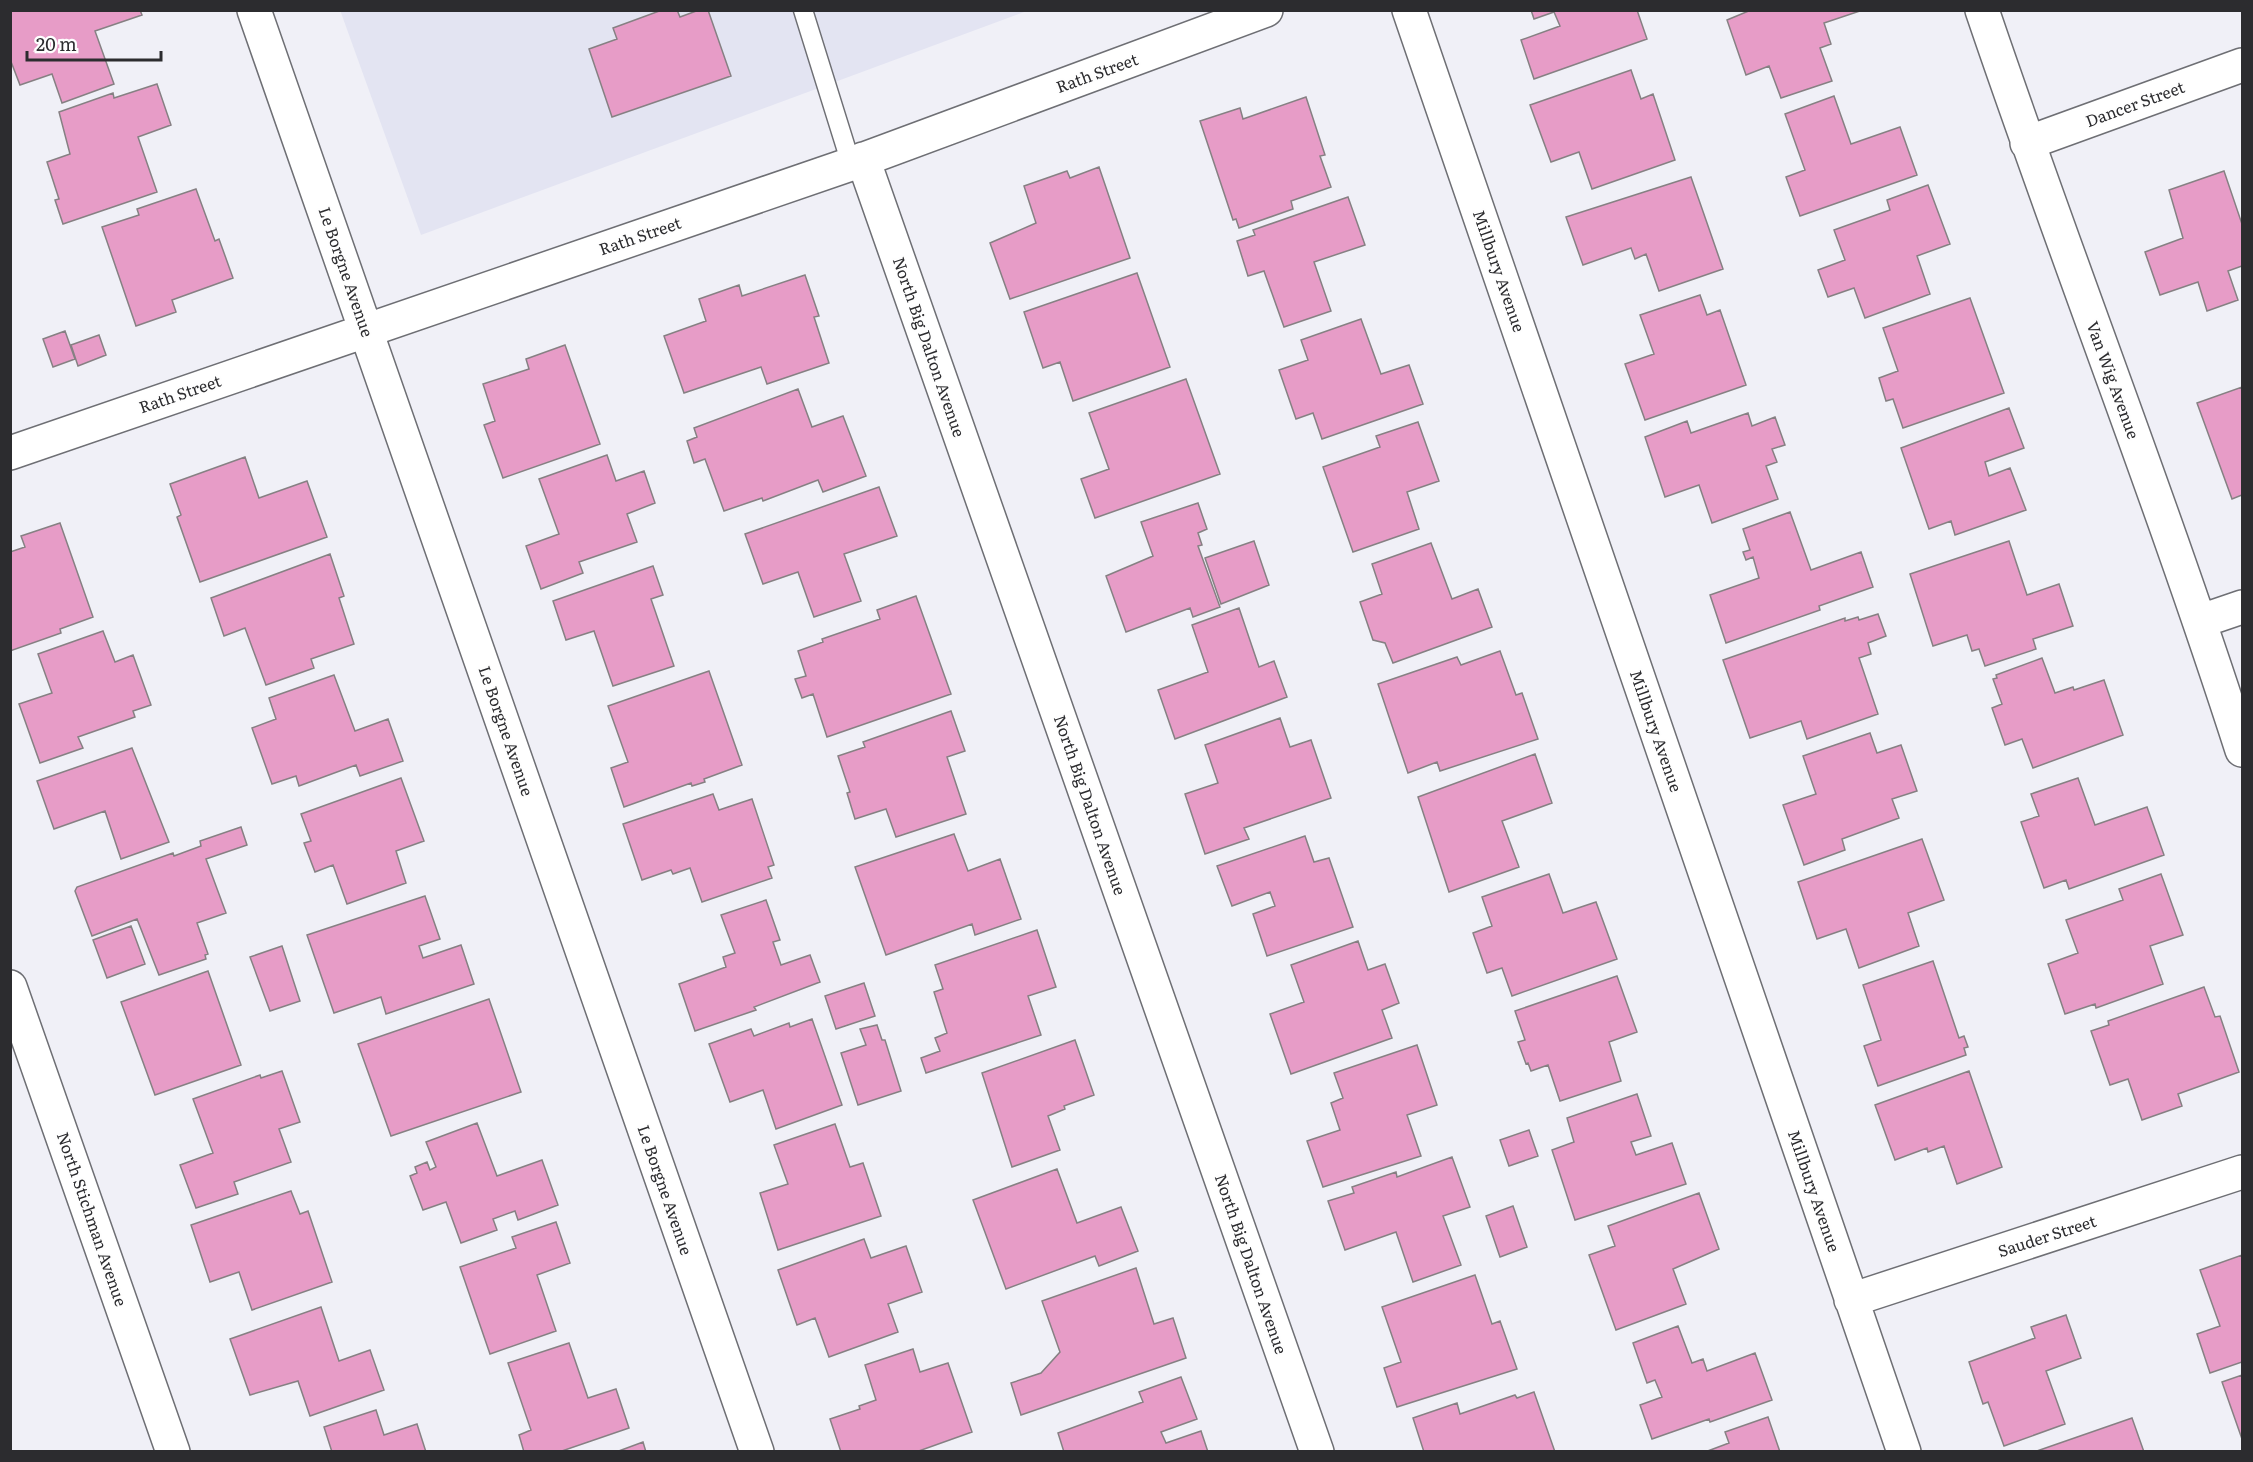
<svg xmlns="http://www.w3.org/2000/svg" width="2253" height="1462" viewBox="0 0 2253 1462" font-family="Literata,serif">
<rect width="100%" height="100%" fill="#f0f0f7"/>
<!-- built -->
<path fill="#e3e4f2" d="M340,10L1027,11L421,235Z"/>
<!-- building -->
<path fill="#e79cc7" stroke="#868083" stroke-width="1.5" d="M10,10H140L142,15L95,31L114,84L62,103L52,74L20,85L10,59Z
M662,10H677L680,17L699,10H708L731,76L612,117L589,49L617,39L613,28Z
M1531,10H1637L1647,39L1534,79L1521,40L1560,26L1554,12L1534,19Z
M1751,10H1860V11L1824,23L1831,44L1820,48L1832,81L1781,98L1769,66L1746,75L1727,20Z
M1631,70L1641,99L1653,94L1675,160L1592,189L1579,152L1551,162L1530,105Z
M157,84L171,125L138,137L157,192L63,224L55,200L59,199L47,162L70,154L59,112L113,93L114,98Z
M1834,96L1851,144L1900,127L1917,175L1800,216L1786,177L1805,170L1785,114Z
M1306,97L1325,155L1320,156L1331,187L1291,201L1293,209L1239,228L1236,219L1233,220L1200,121L1240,108L1243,119Z
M1099,167L1130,258L1010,299L990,243L1036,223L1024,186L1067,171L1070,178Z
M2224,171L2242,224V266L2228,271L2238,300L2207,311L2198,282L2160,295L2145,252L2183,238L2169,190Z
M1691,177L1723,269L1659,291L1646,254L1635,259L1631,248L1583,265L1566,217Z
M1928,185L1950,244L1917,256L1930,294L1865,318L1854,288L1828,297L1818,270L1845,260L1834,230L1890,210L1887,200Z
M196,189L215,241L219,239L233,278L172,300L176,312L136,326L102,227L139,215L137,209Z
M1348,197L1365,245L1314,262L1331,311L1284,327L1264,271L1248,276L1237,241L1255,235L1253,230Z
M1137,273L1170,367L1073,401L1060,362L1043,368L1024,312Z
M805,275L819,316L814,317L829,363L767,384L761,367L684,393L664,336L706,321L699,299L739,285L742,296Z
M1700,295L1707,315L1720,310L1746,385L1645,420L1625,364L1654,354L1640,315Z
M1970,298L2004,393L1903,428L1893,399L1886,401L1879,378L1898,371L1883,328Z
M1361,319L1381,374L1409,365L1423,404L1322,439L1313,413L1296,419L1279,370L1308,360L1301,340Z
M65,331L75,359L53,367L43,339Z
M99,335L106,355L78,366L71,345Z
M565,345L600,444L503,478L484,425L495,421L483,384L529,369L526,359Z
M1186,379L1220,474L1095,518L1081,479L1109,469L1089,413Z
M2242,387V495L2232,499L2197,403Z
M798,389L812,427L843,416L866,476L823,492L818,480L763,501L762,498L724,511L705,459L694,463L687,441L697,437L694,428Z
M2009,408L2024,448L1985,462L1989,476L2010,468L2026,510L1955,535L1951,521L1929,529L1901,448Z
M1748,413L1752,426L1775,417L1785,445L1772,449L1777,462L1766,466L1778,499L1712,523L1699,485L1665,497L1645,437L1687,421L1691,433Z
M1418,422L1439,481L1407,492L1419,529L1353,552L1323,467L1380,447L1376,436Z
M607,455L616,481L644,471L655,503L627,514L637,542L579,562L583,573L541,589L526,546L559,534L539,479Z
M245,457L259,498L307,481L327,537L200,582L177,517L181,515L170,484Z
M879,487L897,536L844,554L861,601L814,617L798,572L763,584L745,534Z
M1198,503L1207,529L1198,533L1202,545L1198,546L1220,607L1193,617L1190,608L1126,632L1106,576L1153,556L1141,522Z
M1790,512L1811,570L1861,552L1873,587L1819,606L1820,610L1726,643L1710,595L1759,578L1753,557L1746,560L1743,552L1750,550L1743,529Z
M60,523L93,617L60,629L61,633L10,651V552L25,547L21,536Z
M1254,541L1269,585L1221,604L1205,558Z
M2009,541L2027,595L2059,584L2073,626L2033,639L2036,649L1985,666L1979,649L1972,651L1967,635L1933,646L1910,574Z
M1431,543L1452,599L1478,589L1492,627L1393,663L1385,643L1373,640L1360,602L1382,594L1372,564Z
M330,554L344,596L339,598L354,644L311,659L314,668L266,685L245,628L224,636L211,598Z
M653,566L663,595L651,599L674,666L613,686L594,631L566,640L553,601Z
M916,596L951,694L827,737L813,694L802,698L795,679L806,676L798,651L823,642L822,639L880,619L877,610Z
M1239,608L1259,667L1274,661L1287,697L1175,739L1158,690L1208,672L1192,625Z
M1878,614L1886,636L1868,643L1871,654L1859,658L1878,714L1807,739L1801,721L1750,738L1723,660L1845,618V621L1858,617L1859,620Z
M103,631L115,662L133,655L151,705L133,711L135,717L78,737L83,748L40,763L19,704L52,693L38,654Z
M1500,651L1516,695L1522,693L1538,739L1440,771L1437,762L1408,773L1378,684L1457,657L1461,665Z
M2042,658L2055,693L2073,687L2074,690L2104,680L2123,735L2033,768L2022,739L2005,745L1992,708L2002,704L1993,679L1997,678L1996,675Z
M709,671L742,765L704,779L705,782L692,786L691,783L624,807L611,768L628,762L608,706Z
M334,675L355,731L388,719L403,761L360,776L356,765L299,786L296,776L272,784L252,728L276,719L269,698Z
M951,711L965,751L947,757L966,814L896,837L886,809L855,819L847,793L850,792L838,756L865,747L863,742Z
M1280,718L1290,747L1311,740L1331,798L1244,828L1249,839L1205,854L1185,794L1218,783L1205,745Z
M1870,733L1877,753L1901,745L1917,791L1892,799L1899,818L1842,839L1845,850L1804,865L1783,805L1816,794L1803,756Z
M132,748L169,842L121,859L105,811L54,829L37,781Z
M1535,754L1552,803L1502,821L1519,867L1449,892L1418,797Z
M401,778L424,841L396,851L406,883L347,904L333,865L315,872L304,843L311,841L301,814Z
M2078,778L2095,825L2147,807L2164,855L2069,889L2066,880L2044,888L2021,822L2039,816L2031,794Z
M713,794L719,810L752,799L774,865L768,867L772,878L702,902L690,868L673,874L671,870L642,880L623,824Z
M241,827L247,845L206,859L226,913L197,923L208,954L205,955L206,959L159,975L137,919L92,936L75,891L77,887L173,853L174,856L201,846L200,841Z
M954,834L968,871L1000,859L1021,919L975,935L972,924L886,955L855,867Z
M1305,836L1314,862L1329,858L1353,927L1267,956L1253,914L1275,906L1270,892L1232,906L1217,866Z
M1922,839L1944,900L1908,913L1919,946L1859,968L1846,929L1817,939L1798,882Z
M1549,874L1563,913L1596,902L1617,959L1512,996L1502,968L1487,973L1473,933L1492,926L1482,897Z
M2161,874L2183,935L2150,946L2163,984L2096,1008L2095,1004L2065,1014L2048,964L2078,953L2066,920L2123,900L2119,889Z
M425,896L440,939L419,946L423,958L461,945L474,984L386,1014L381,997L334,1013L307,935Z
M766,900L780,940L773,942L781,965L810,955L820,982L754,1007L756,1010L695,1031L679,984L726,967L723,957L735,953L721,915Z
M131,926L145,964L107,978L93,940Z
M1037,930L1056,987L1028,996L1041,1035L926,1073L921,1058L940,1051L935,1038L947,1033L934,992L943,989L935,965Z
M1358,941L1368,970L1385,964L1399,1003L1382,1010L1392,1038L1291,1074L1270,1014L1304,1002L1291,965Z
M282,946L300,1001L270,1011L250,957Z
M1933,961L1959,1038L1964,1036L1968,1047L1964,1048L1966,1055L1878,1086L1864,1046L1881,1040L1863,985Z
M208,971L241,1065L155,1095L121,1002Z
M1617,976L1637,1032L1609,1042L1621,1081L1560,1101L1548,1065L1531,1071L1528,1063L1526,1064L1518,1042L1525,1040L1515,1011Z
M864,983L875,1016L836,1029L825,996Z
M2204,987L2215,1017L2220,1016L2239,1072L2178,1094L2182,1106L2142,1120L2128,1079L2110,1085L2091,1031L2109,1025L2108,1021Z
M489,999L521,1092L391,1136L358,1044Z
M812,1019L842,1105L776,1129L763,1090L730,1102L709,1044L751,1029L754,1036L789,1023L790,1027Z
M877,1025L882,1040H885L901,1091L858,1105L841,1053L866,1045L860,1029Z
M1075,1040L1094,1095L1064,1106L1065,1109L1048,1116L1060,1150L1012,1167L982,1073Z
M1417,1045L1437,1105L1407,1115L1421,1156L1323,1187L1307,1141L1340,1130L1331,1103L1343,1098L1334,1073Z
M282,1071L300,1122L279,1129L291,1162L234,1182L238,1194L196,1208L180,1165L213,1153L193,1099L260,1075L261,1078Z
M1969,1071L2002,1167L1957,1184L1944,1146L1928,1152L1927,1148L1895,1160L1875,1105Z
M1637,1094L1651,1136L1631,1142L1636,1155L1672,1143L1686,1184L1575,1220L1552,1150L1574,1142L1567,1118Z
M477,1123L497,1176L542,1160L558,1205L518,1220L515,1211L493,1219L497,1230L461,1243L446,1202L423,1210L410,1176L417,1173L415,1167L427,1162L430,1170L436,1167L426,1142Z
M835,1124L850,1167L863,1163L881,1216L778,1250L760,1193L788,1184L774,1145Z
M1529,1130L1538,1156L1509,1166L1500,1140Z
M1452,1157L1470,1207L1443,1216L1461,1265L1413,1282L1396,1232L1345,1250L1328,1201L1354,1193L1352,1187L1396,1172L1397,1177Z
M1057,1169L1077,1223L1121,1207L1138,1251L1099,1266L1095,1256L1006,1289L973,1200Z
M291,1191L300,1214L308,1211L332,1282L252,1310L239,1272L210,1282L191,1225Z
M1699,1193L1719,1249L1673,1269L1686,1304L1616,1330L1589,1255L1615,1246L1608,1226Z
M1513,1206L1527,1247L1500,1257L1486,1216Z
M556,1222L570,1263L537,1275L556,1331L490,1354L460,1267L516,1248L512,1237Z
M864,1239L871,1258L906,1246L922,1292L888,1304L898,1332L829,1357L815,1318L797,1325L778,1270Z
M2242,1255V1362L2210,1373L2197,1334L2220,1326L2200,1270Z
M1136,1268L1154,1324L1173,1318L1186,1358L1021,1415L1011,1383L1041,1373L1060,1352L1042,1301Z
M1475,1275L1492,1324L1500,1321L1517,1369L1397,1407L1384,1368L1401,1362L1382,1307Z
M321,1307L339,1361L370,1350L384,1390L310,1416L298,1381L250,1395L230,1339Z
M2066,1315L2081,1358L2046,1371L2065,1424L2004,1446L1988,1402L1983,1404L1969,1362L2035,1338L2031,1327Z
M1678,1326L1692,1363L1703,1359L1707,1371L1755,1353L1772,1400L1710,1422L1709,1419L1652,1439L1640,1405L1662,1397L1655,1380L1647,1383L1633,1343Z
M569,1343L588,1398L616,1389L629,1428L559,1452H524L519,1435L531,1430L508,1363Z
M913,1349L920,1372L948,1363L972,1432L916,1452H841L830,1419L860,1409L859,1406L876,1400L865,1365Z
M2242,1375V1439L2222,1382Z
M1181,1377L1197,1419L1161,1432L1166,1443L1201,1431L1208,1452H1064L1058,1433L1143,1402L1139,1392Z
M1534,1392L1555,1452H1424L1413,1418L1457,1403L1460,1414L1515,1395L1517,1398Z
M376,1410L384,1435L417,1424L426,1452H332L324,1427Z
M1768,1417L1780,1452H1705L1729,1443L1725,1432Z
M2132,1418L2144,1452H2034Z
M643,1442L646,1452H616Z"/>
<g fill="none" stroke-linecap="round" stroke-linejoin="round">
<defs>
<path id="service" d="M803,10L851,164"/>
<path id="minor" d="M254,10L757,1452
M1409,10L1904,1452
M1982,10C2066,258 2162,501 2242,750
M2027,143L2242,65
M863,159L1317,1452
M10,453L851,164L1266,10
M2201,621L2242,607
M10,987L173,1452
M1851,1300L2242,1172"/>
</defs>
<!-- service casing -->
<use href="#service" stroke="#6e6f74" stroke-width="21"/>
<!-- minor casing -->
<use href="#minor" stroke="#6e6f74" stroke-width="36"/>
<!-- service -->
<use href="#service" stroke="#fff" stroke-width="18"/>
<!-- minor -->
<use href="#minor" stroke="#fff" stroke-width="33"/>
</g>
<g text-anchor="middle" stroke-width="4.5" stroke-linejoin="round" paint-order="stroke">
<!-- street labels -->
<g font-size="16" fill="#2c2c2f" stroke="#fefefe">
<text transform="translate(1097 73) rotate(-20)" y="6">Rath Street</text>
<text transform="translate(2135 104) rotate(-20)" y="6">Dancer Street</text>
<text transform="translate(640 236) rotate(-19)" y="6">Rath Street</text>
<text transform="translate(1499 271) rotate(71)" y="6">Millbury Avenue</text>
<text transform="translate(346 272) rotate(71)" y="6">Le Borgne Avenue</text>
<text transform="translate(929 347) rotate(71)" y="6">North Big Dalton Avenue</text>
<text transform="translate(2113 380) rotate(70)" y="6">Van Wig Avenue</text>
<text transform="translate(180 394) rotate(-19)" y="6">Rath Street</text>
<text transform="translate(506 731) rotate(71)" y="6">Le Borgne Avenue</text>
<text transform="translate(1656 731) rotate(71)" y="6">Millbury Avenue</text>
<text transform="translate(1090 805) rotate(71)" y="6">North Big Dalton Avenue</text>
<text transform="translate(665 1190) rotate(71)" y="6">Le Borgne Avenue</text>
<text transform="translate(1814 1191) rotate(71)" y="6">Millbury Avenue</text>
<text transform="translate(92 1219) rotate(71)" y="6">North Stichman Avenue</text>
<text transform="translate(2047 1236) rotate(-18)" y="6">Sauder Street</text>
<text transform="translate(1251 1264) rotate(71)" y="6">North Big Dalton Avenue</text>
</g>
</g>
<!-- border -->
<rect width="2253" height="1462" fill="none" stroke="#2c2c2f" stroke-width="24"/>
<!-- scale -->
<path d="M27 51v9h134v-9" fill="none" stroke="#2c2c2f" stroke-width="3"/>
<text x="36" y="51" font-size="18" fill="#2c2c2f" stroke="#fefefe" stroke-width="4.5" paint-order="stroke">20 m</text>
</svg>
